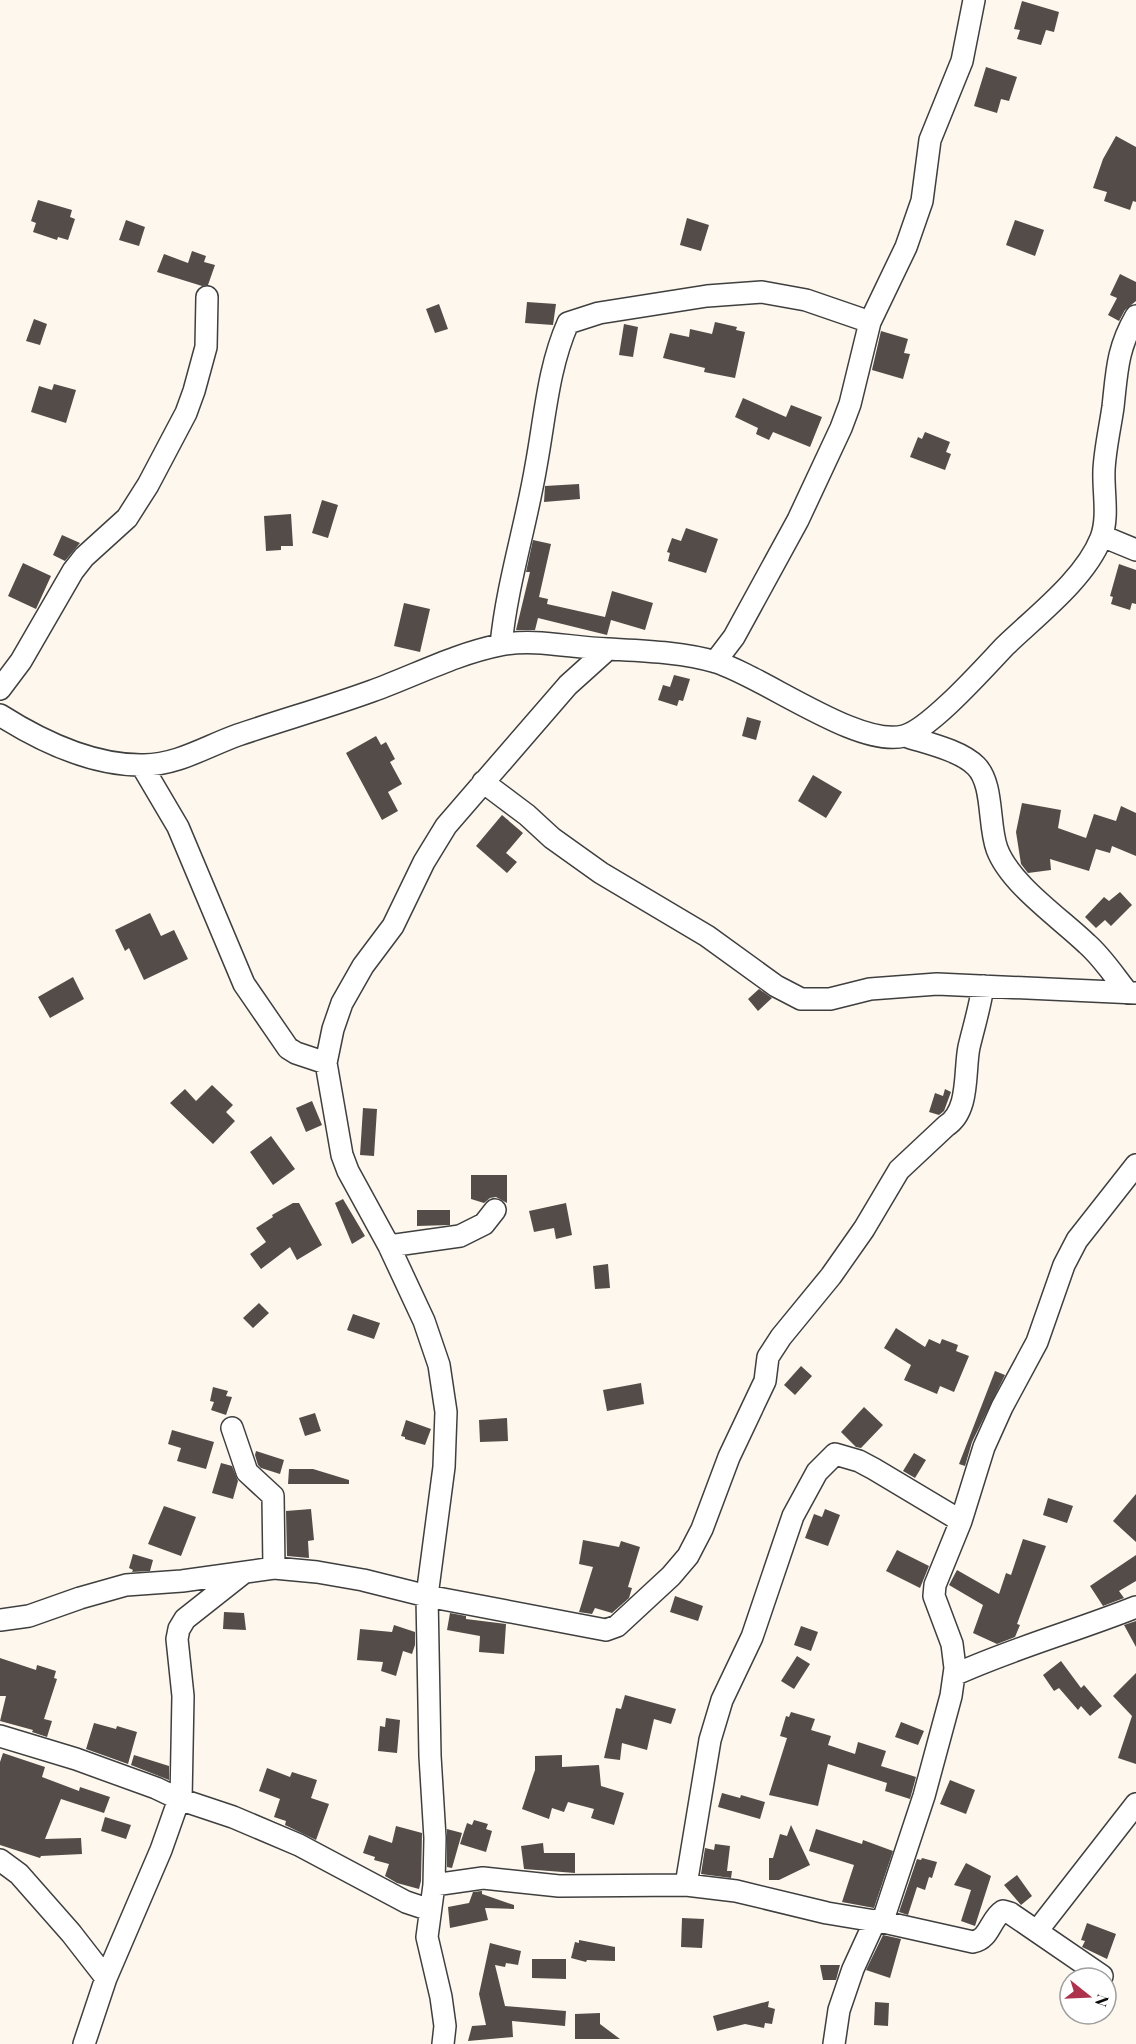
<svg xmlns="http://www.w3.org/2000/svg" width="1136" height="2044" viewBox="0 0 1136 2044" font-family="'Playfair Display',serif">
<rect width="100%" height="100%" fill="#fdf7ed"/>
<!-- building -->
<path fill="#534c49" d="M1022,1L1059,12L1054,32L1046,30L1041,45L1017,39L1020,30L1014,29Z
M986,67L1017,77L1009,101L1001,99L997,113L974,106Z
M1116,136L1136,147V202L1133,201L1130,210L1104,201L1107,192L1093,188L1103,159Z
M38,200L72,210L70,217L75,219L68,240L58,237L57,240L33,232L36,223L31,221Z
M687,218L709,225L701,251L680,245Z
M126,220L145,227L139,246L119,240Z
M1015,220L1044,230L1035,256L1006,245Z
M192,251L206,256L204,262L215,265L208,285L202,286L157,272L164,254L188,263Z
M1120,274L1136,282V301L1125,310L1119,321L1108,315L1117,298L1110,295Z
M527,302L556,304L553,325L525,323Z
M439,304L448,329L435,333L426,309Z
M34,319L47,324L40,345L26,341Z
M715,322L737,327L736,330L745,332L735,378L704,372L705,368L663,358L670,333L689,337L690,329L712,334Z
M624,324L638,327L633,357L619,355Z
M881,331L908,339L904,353L910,354L903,379L872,370Z
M54,384L76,390L66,423L31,412L39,386L52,390Z
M743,398L786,417L791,405L822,417L810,447L773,432L769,440L756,434L758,428L735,417Z
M925,432L950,442L946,452L951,454L945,470L910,457L918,437L922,439Z
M579,484L580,499L544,502L545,486Z
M322,500L338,505L328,538L312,533Z
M291,514L293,546H281V550L266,551L264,516Z
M686,528L718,539L706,573L668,561L670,553L667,552L672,538L681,541Z
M62,535L80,543L65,561L53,555Z
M533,540L551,544L539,597L548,599L547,604L605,617L612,591L653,603L645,630L611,620L607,635L538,618L535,630H516L530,572H526Z
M23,563L51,576L36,609L8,596Z
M1119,564L1136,570V604L1132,603L1130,610L1111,604L1113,597L1110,596Z
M404,603L430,609L420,652L394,646Z
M674,675L690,679L683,701L679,700L677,706L658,700L663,685L670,687Z
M747,717L761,721L756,740L742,736Z
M376,736L381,745L386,742L395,759L390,762L402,784L388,792L398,811L382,820L346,753Z
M813,775L842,792L826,818L798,801Z
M1022,803L1061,810L1058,828L1086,838L1094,814L1116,821L1121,806L1136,813V856L1112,846L1110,853L1096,849L1089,871L1050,859L1051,870L1028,873L1021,864L1016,832Z
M502,815L523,833L506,853L517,862L507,873L476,846Z
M1120,892L1132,905L1111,926L1105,920L1096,928L1085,917L1104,897L1109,901Z
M150,913L161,936L174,930L188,959L144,980L129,948L125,951L115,930Z
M73,977L84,999L50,1018L38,997Z
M759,989L772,998L758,1011L748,999Z
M212,1085L233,1105L226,1112L235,1121L213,1144L170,1103L185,1089L196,1101Z
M945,1089L951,1092L944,1111L939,1115L929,1112L935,1093L943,1096Z
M312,1101L322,1125L306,1132L296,1108Z
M363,1108L377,1109L374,1156L360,1155Z
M271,1136L295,1169L273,1185L250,1152Z
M471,1175H507V1203L496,1197L490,1198L484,1203L471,1199Z
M343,1199L365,1236L352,1244L335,1203Z
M293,1203H299L322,1245L297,1260L290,1247L261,1269L250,1254L266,1242L256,1228L273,1217L272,1215Z
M566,1203L572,1235L556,1239L554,1228L534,1232L529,1211Z
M417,1210H450V1225L417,1226Z
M608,1264L610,1288L595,1289L593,1266Z
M259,1303L269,1313L253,1328L243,1318Z
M353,1314L380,1323L374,1339L347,1330Z
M896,1328L925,1347L929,1339L940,1344L942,1339L958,1345L956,1351L969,1356L954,1392L940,1386L937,1394L904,1380L911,1365L884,1348Z
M801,1366L812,1376L795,1395L784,1385Z
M995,1371L1005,1375L972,1442L965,1466L959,1464Z
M641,1383L644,1404L607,1411L603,1390Z
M213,1387L228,1391L226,1396L232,1397L226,1415L211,1410L214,1402L210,1401Z
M864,1407L883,1425L861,1448L856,1447L841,1432Z
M315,1413L321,1431L305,1436L299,1418Z
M507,1418L508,1441L480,1442L479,1420Z
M406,1420L431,1429L425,1445L405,1439V1437L401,1436Z
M172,1430L214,1442L206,1469L177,1461L181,1448L168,1444Z
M256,1451L284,1460L280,1474L261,1468L258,1465L255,1455Z
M914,1453L926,1460L915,1478L903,1471Z
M221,1463L232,1466L238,1481L233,1499L212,1493Z
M289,1469H313L349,1480V1484H288Z
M1136,1494V1542L1113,1521Z
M1048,1498L1073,1506L1067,1523L1043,1515Z
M164,1506L196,1517L181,1556L148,1544Z
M311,1509L314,1540L308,1541L309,1558L287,1556L286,1511Z
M825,1509L840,1515L828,1546L805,1538L814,1514L822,1517Z
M1023,1539L1046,1546L1017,1624L1020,1625L1015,1637L997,1644L973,1633L983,1605L949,1585L957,1570L999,1594L1006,1573L1011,1575Z
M583,1540L619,1547L621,1541L640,1547L628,1587L632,1588L629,1598L612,1613L595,1608L592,1614L579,1612L593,1567L579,1564Z
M897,1550L929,1566L920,1588L886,1571Z
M133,1554L153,1560L150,1571L132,1572L133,1570L129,1568Z
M1136,1555V1581L1119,1591L1124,1598L1103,1606L1090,1586Z
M675,1596L703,1606L698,1621L670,1612Z
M224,1612L244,1613L246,1630L223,1629Z
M450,1613L466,1616V1619L506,1624L504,1654L479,1652L480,1636L447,1630Z
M1136,1621V1647L1124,1625Z
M394,1625L415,1632V1645L412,1654L403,1651L396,1676L381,1671L383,1662L357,1660L360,1629L392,1632Z
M801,1626L818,1632L811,1651L794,1645Z
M797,1656L810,1664L794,1689L781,1681Z
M0,1658L36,1670L37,1665L56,1671L54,1678L57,1679L44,1719L52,1721L47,1737L32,1732L33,1730L0,1721L6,1696H0Z
M1061,1661L1081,1688L1084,1685L1102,1706L1090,1716L1081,1706L1078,1710L1059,1688L1054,1691L1043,1675Z
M1136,1673V1764L1118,1758L1132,1716L1113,1696Z
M625,1695L676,1709L671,1724L654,1719L647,1750L622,1743L620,1760L604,1758L616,1708L621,1709Z
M791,1712L815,1719L811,1730L831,1736L828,1745L855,1754L858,1742L886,1751L881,1766L916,1777L910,1799L885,1791L887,1783L828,1764L818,1806L769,1795L787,1738L780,1736L786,1716L789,1717Z
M386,1718L400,1720L397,1753L378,1751L380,1726L385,1727Z
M901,1722L924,1731L918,1745L895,1737Z
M94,1723L116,1729L117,1726L137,1732L128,1764L86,1749Z
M3,1753L45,1767L42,1777L79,1791L80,1787L110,1797L104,1813L61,1799L45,1839L81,1838L82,1854L41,1856L40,1858L0,1845V1762Z
M134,1755L169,1766V1780L131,1765Z
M562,1755V1767L599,1765L601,1786L624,1793L614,1825L591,1818L594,1809L568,1802L564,1812L552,1808L549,1819L522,1809L535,1770V1756Z
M267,1768L290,1777L292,1772L317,1780L311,1798L329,1804L316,1840L285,1825L286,1821L274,1817L280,1799L259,1791Z
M950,1780L975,1790L966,1814L940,1804Z
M722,1793L740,1798L741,1795L765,1802L760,1819L718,1807Z
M105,1817L131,1825L126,1839L101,1831Z
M474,1820L488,1824L486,1829L492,1831L486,1852L460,1844L467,1823L472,1825Z
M791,1825L810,1865L779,1880H769V1858H773L780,1834L787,1836Z
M396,1826L422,1833L421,1881L419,1889L397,1883L385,1876L389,1864L374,1860L375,1857L363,1853L369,1835L392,1843Z
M447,1829L462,1833L452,1868L447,1867Z
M816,1829L862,1844L863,1840L893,1851L874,1908L842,1902L854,1865L809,1851Z
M543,1843L544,1853H575V1873L524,1869L521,1846Z
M715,1844L730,1846L727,1871H732L731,1878L701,1874L705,1848L714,1850Z
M922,1858L937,1862L932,1878L929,1877L925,1890L917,1887L908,1915L899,1912L917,1859L921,1860Z
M966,1863L991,1876L975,1926L961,1921L971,1890L954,1885Z
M1017,1875L1032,1896L1021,1905L1004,1885Z
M482,1891V1894L514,1905V1909L485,1908L488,1920L450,1928L448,1907L469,1903L473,1892Z
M682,1918L704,1919L702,1948L681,1947Z
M1087,1923L1116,1934L1107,1959L1082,1947L1085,1941L1081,1940Z
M883,1935L901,1939L890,1978L866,1970Z
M579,1940L615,1947V1961L587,1960L586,1962L571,1958L575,1942L579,1943Z
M490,1943L521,1951L518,1965L506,1963L505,1967L495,1965L505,2006L566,2011L565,2026L512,2021L513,2037L468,2041L472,2026L486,2025L479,1994Z
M532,1959H566V1979L532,1978Z
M820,1965H840L836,1980H823Z
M769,2001L768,2007L775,2009L772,2024L765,2023L764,2028L745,2024L717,2031L713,2016Z
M875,2002L889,2003L888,2026L874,2025Z
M600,2013V2024L620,2039H575V2014Z"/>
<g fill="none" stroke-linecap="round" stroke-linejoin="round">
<defs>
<path id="minor" d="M1102,536L1136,550
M501,645C507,584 526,526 536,466C545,418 548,368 568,323L599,313L707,296L762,292L806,300L870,322
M715,662L734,637L798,520L841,428L850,404L870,322L906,247L922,201L930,140L962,61L974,0
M0,689L21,661L73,571L84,557L127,518L148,485L186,413L194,391L206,347L207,297
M0,715C41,741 93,766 144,765C177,765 207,746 238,735C282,720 328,707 372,691C414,676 455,654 500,645C535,638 572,648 608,649
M905,736C926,743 960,750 976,766C994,784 988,825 997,849C1010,884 1060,918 1087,944C1103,958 1115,977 1128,993
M142,766L178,827L244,984L288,1048L296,1053L326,1063
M483,782L527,815L552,838L601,873L707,936L776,986L801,999H830L870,989L937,984L1136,993
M389,1246L460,1236L484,1224L495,1210
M232,1428L247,1472L273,1496L274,1568
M0,1620L29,1616L80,1598L126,1585L182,1581L274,1568L317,1572L363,1580L427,1596L590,1627L606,1630L617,1626L671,1576L688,1556L702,1529L729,1457L765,1381L768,1357L781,1337L831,1276L864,1229L899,1170L946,1126C970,1111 964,1072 969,1047C974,1026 980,1007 983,986
M954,1675C1013,1648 1076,1631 1136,1607
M0,1736L76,1759L156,1788L179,1799L233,1817L299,1845L406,1902L430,1910
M181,1800L183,1696L177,1639L179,1629L185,1619L242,1574
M0,1860L19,1874L71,1933L106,1978
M434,1885L483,1878L559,1886L686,1885L736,1891L827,1913L875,1921L884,1917L924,1796L951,1696L955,1668L952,1644L934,1596L935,1585L961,1521L984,1447L1002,1407L1037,1342L1064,1265L1077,1240L1136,1165
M686,1885L710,1740L722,1700L752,1637L793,1516L817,1472L835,1454L859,1461L874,1469L961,1521
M879,1921L973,1942C990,1939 990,1919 1003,1911L1010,1913L1102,1976
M1037,1931L1136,1804
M84,2044L106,1978L161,1850L179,1799
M443,2044L445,2026L441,1997L427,1937L434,1885L435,1838L430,1756L427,1596L444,1467L446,1412L439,1365L424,1321L389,1246L348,1171L342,1155L326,1063L333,1029L342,1003L363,966L393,926L424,862L446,826L568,685L608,649C644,651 682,652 716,662C764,677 858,748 904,736C930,729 984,668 1005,646C1036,616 1085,579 1101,538C1109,517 1103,492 1104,470C1105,449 1110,428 1113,407C1117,371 1117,349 1136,316
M834,2044L839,2010L853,1969L875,1921"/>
</defs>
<!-- minor casing -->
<use href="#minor" stroke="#3f3f3f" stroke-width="24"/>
<!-- minor -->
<use href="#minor" stroke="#fff" stroke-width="21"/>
</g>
<!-- north arrow -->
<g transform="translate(1088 1996) rotate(108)"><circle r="28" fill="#ffffff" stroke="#9e9e9e" stroke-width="1.5"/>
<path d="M0-4.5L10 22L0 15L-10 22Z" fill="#ad334d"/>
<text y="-9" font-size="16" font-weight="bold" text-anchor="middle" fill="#0c0c0c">N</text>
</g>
</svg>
